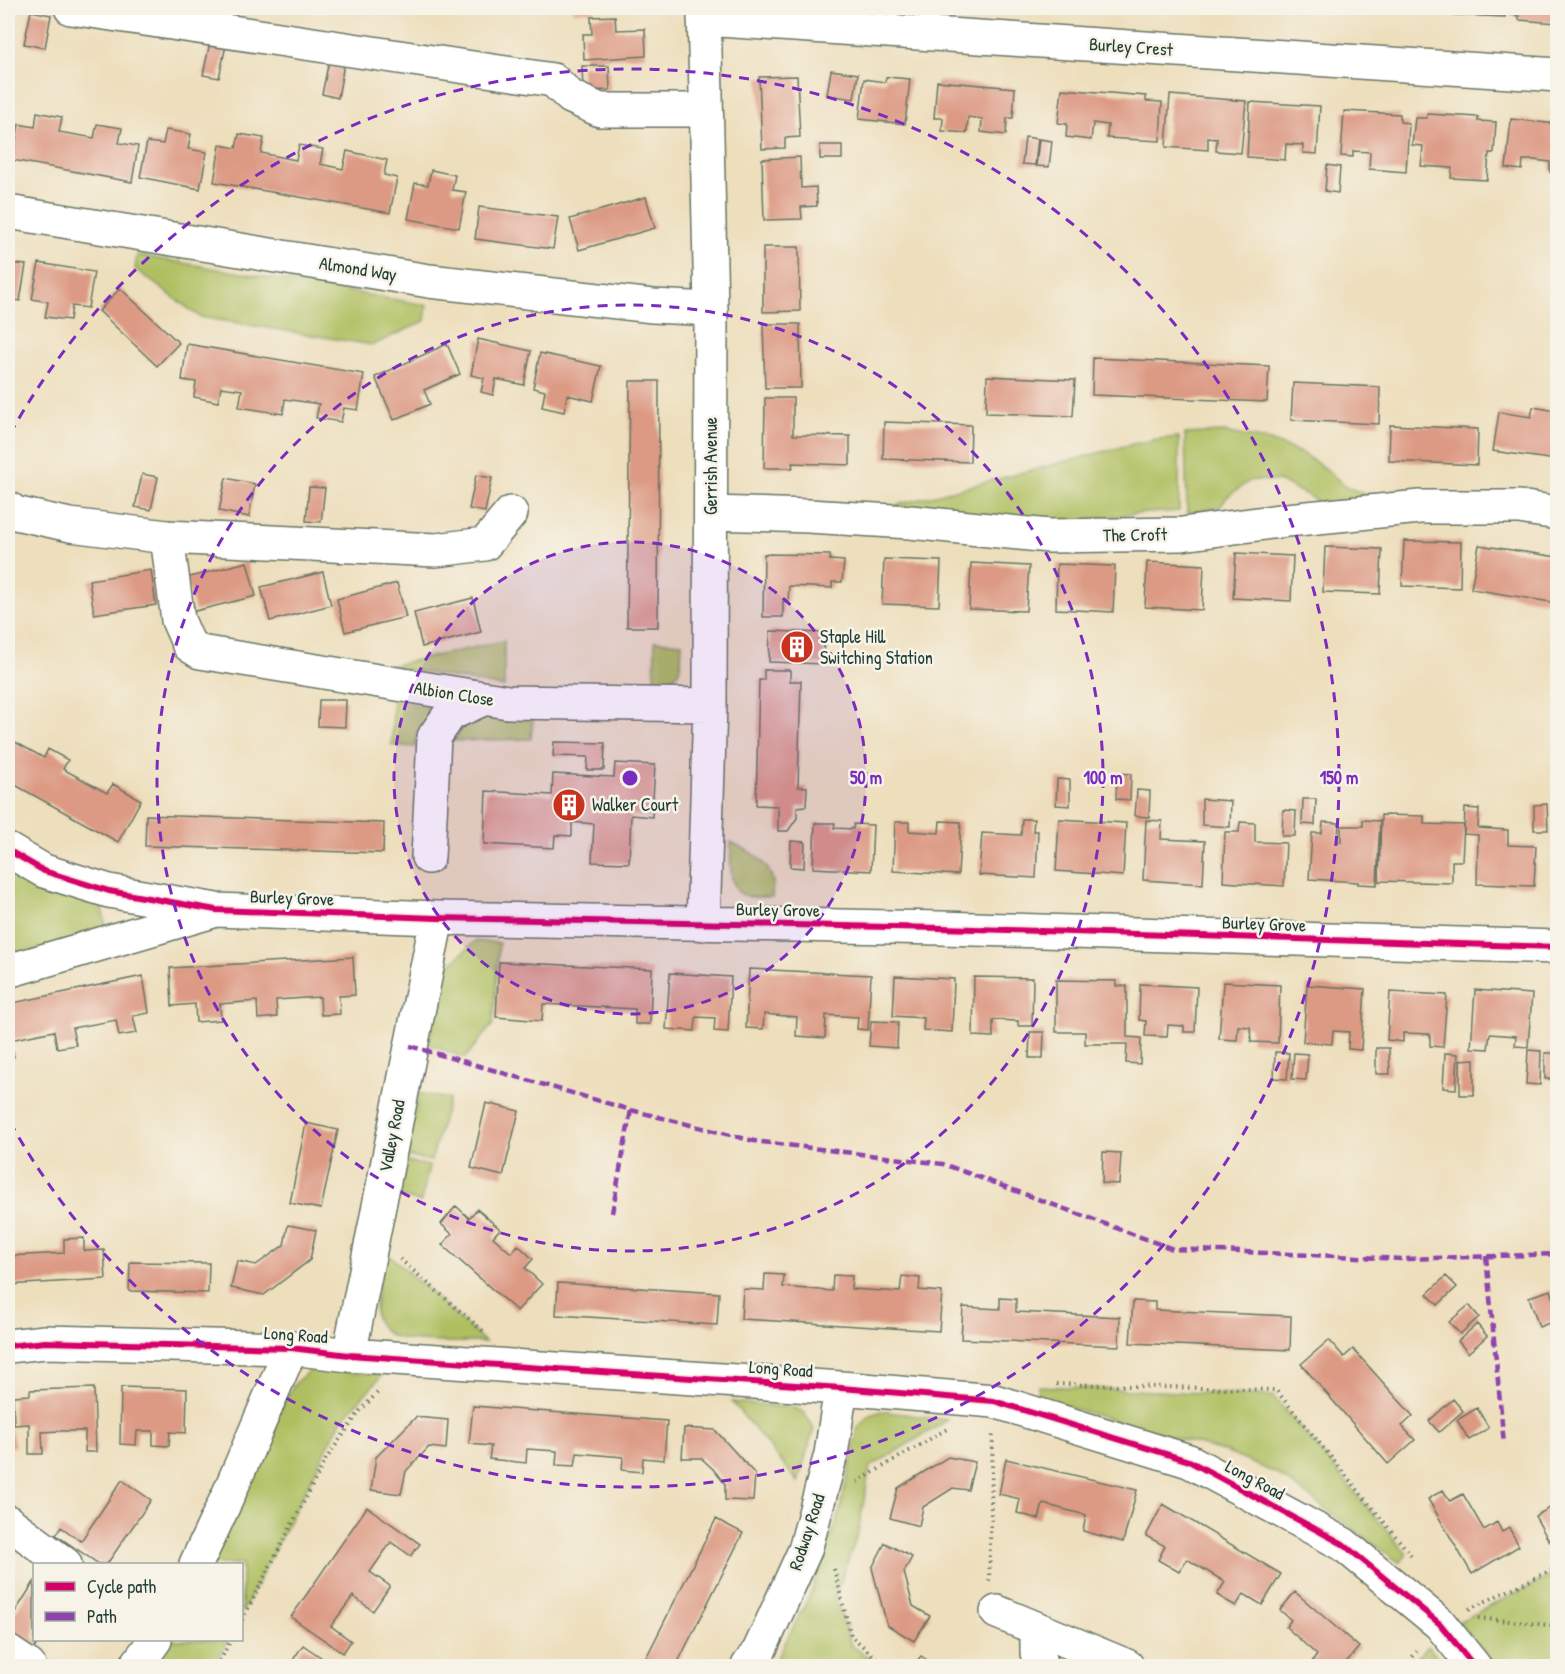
<svg xmlns="http://www.w3.org/2000/svg" width="1565" height="1674" viewBox="0 0 1565 1674" font-family="'Patrick Hand',sans-serif">
<rect width="100%" height="100%" fill="#f7f3e8"/>
<filter id="ink" filterUnits="userSpaceOnUse"><feTurbulence type="fractalNoise" baseFrequency=".0167" numOctaves="2"/><feDisplacementMap in="SourceGraphic" scale="12" xChannelSelector="R" yChannelSelector="G"/><feConvolveMatrix kernelMatrix="1 2 1 2 8 2 1 2 1" color-interpolation-filters="sRGB"/></filter>
<filter id="wash" filterUnits="userSpaceOnUse"><feTurbulence type="fractalNoise" baseFrequency=".008" numOctaves="4" result="noise"/><feDisplacementMap in="SourceGraphic" scale="24" xChannelSelector="R" yChannelSelector="G"/><feGaussianBlur stdDeviation="1.35" result="paint"/><feColorMatrix in="noise" values="0 0 0 0 0 0 0 0 0 0 0 0 0 0 0 0 0 1.4 0 .05"/><feComposite in="paint" operator="in"/></filter>
<g filter="url(#wash)">
<rect width="100%" height="100%" fill="#eddebc"/>
<!-- green -->
<path fill="#afbf61" stroke="#677e4a" stroke-width="1.5" d="M137,255L427,305L425,321L373,345L200,317L135,269Z
M1224,432L1270,441L1301,453L1325,468L1346,487L1378,498L1322,505L1305,494L1278,481L1251,480L1227,497L1220,507L1187,513L1185,434Z
M1179,437V511L1131,514L1083,521L1017,518L889,507L1133,444L1157,439Z
M504,641V687L390,666Z
M655,641L682,643C680,669 684,679 654,684Z
M393,700L437,708C425,720 417,730 415,747L392,745Z
M484,716L533,718L531,739L454,741C462,725 468,721 484,716Z
M731,842C748,850 769,861 773,882C773,887 772,893 772,897C765,897 749,898 743,895C727,888 731,856 731,842Z
M8,866L100,901L107,929L8,959Z
M475,941L499,943L493,1024L465,1058L429,1044L440,974Z
M419,1093L449,1099L431,1161L406,1156Z
M404,1161L429,1166L421,1202L397,1196Z
M387,1253L485,1342C464,1342 408,1344 391,1335C385,1333 378,1324 376,1318C372,1303 383,1269 387,1253Z
M310,1370L383,1374L341,1421L242,1613V1564H210L281,1406L296,1382Z
M1038,1386L1273,1396L1407,1554L1400,1563L1276,1473L1225,1452L1036,1398Z
M732,1402L794,1408L804,1412L814,1428L798,1482Z
M881,1411L948,1420L870,1467L858,1533L835,1597L851,1645L875,1662L872,1666H773L810,1595L839,1515L858,1427L869,1416Z
M1557,1573V1666H1497L1458,1622Z
M169,1640H228L214,1666H149Z
M1427,1646L1446,1666H1410Z"/>
<g id="blocks">
<!-- building -->
<path fill="#dc9983" d="M573,8H596V10L573,12Z
M1437,8H1505V17L1437,14Z
M1511,8H1557V23L1519,20V16L1511,15Z
M31,11L51,15L45,48L24,44Z
M615,16L616,30L645,29L646,56L584,60L583,34H592L591,17Z
M210,42L226,45L219,78L203,75Z
M329,61L344,64L338,98L322,94Z
M582,66H609L610,90L583,91Z
M831,70L858,74L854,99L827,95Z
M797,76L800,137L785,138V148L762,149L759,77Z
M886,77L910,79L905,124L859,119L864,79L885,82Z
M937,81L1015,88L1013,118H1007L1006,135L981,132L982,119L968,117L967,133L942,131L943,118H934Z
M1062,89L1146,96V101L1162,102L1160,141L1107,138L1108,125L1093,123L1091,140L1066,137L1067,124L1058,123Z
M1170,95L1246,101L1241,153L1216,151L1217,139L1208,138V150L1166,147Z
M1250,102L1320,106L1317,154L1303,153V145L1286,144L1285,160L1247,157Z
M1344,111L1400,114V122L1409,123L1406,172L1369,169L1370,152L1353,151V157L1341,156Z
M37,112L62,117L59,132L94,138L97,124L122,128L119,143L138,146L132,182L12,160L19,124L35,127Z
M1427,114L1478,117V121L1496,122L1494,153H1489L1487,180L1451,178L1452,168L1421,166L1423,146L1412,145L1415,118H1427Z
M1511,119L1557,124V173L1550,172V162L1534,160H1523L1522,170L1506,168Z
M166,130L191,134L188,149L207,152L200,189L140,177L147,142L163,144Z
M239,134L264,138L261,153L296,160L299,145L323,149L320,164L343,169L347,151L387,160L384,175L397,178L390,213L214,182L220,145L236,148Z
M1025,137L1038,139L1035,165L1022,164Z
M1039,139L1052,141L1049,167L1036,166Z
M820,145H842V159H820Z
M800,157L801,188L816,187L817,206L801,207L802,219L764,220L762,159Z
M1327,165L1340,167L1338,193L1325,191Z
M431,170L455,175L452,190L466,192L459,228L408,219L415,183L428,185Z
M646,197L655,228L579,250L570,219Z
M479,207L558,217L553,249L475,239Z
M763,247H799L800,311L763,312Z
M8,263L26,265L20,301L8,299Z
M39,263L94,272L88,308L72,306L70,320L45,317L48,302L32,299Z
M120,288L179,343L157,366L99,311Z
M763,324H800L801,388H765Z
M478,339L531,351L524,385L496,379L493,395L481,392L484,378L471,375Z
M187,344L364,374L358,410L344,408L341,422L316,418L319,404L285,399L283,414L239,407L242,390L221,387L218,402L194,397L196,382L182,380Z
M447,344L460,374L424,390L430,404L394,420L375,377Z
M540,353L601,366L593,401L567,395L564,412L542,407L545,391L533,388Z
M1093,358L1269,366L1267,402L1092,395Z
M987,376L1075,380L1073,416L986,413Z
M630,381H659L658,627H627Z
M1293,383L1380,387L1379,424L1291,420Z
M765,398H793V435L850,436V465L792,463L793,468H764Z
M1533,407L1557,411V449L1556,460L1493,451L1499,412L1531,417Z
M884,422L971,425L970,462L883,459Z
M1390,425L1478,429L1477,465L1389,461Z
M142,474L158,477L151,510L135,507Z
M476,475L492,478L485,512L469,509Z
M226,478L255,484L249,517L219,511Z
M309,487L325,488L321,522L306,521Z
M1404,541L1461,542L1460,588L1402,586Z
M1479,545L1557,557V603L1471,589Z
M1325,547L1382,549L1380,594L1323,592Z
M1236,553L1293,556L1291,601L1233,598Z
M764,554L830,555V560L844,561L842,582H832V588L789,586L788,601H783V617H763Z
M884,559L941,561L939,606L882,604Z
M247,562L256,596L195,611L186,578Z
M1147,562L1204,565L1202,610L1145,607Z
M971,563L1029,566L1026,611L969,609Z
M1057,564L1115,566L1113,612L1056,609Z
M151,570L156,605L94,614L89,580Z
M323,572L331,605L270,621L261,587Z
M397,583L406,617L345,632L337,599Z
M473,598L481,632L422,647L414,613Z
M770,631L825,633L824,664L769,662Z
M764,670H790V681H801L798,787H807L806,806L797,807V818L788,831H778V806L756,805L759,680H764Z
M319,700H346L345,727L318,726Z
M8,738L44,758L48,749L68,760L63,769L107,793L113,784L141,800L118,842L8,781Z
M554,742L605,743L604,770H587L588,757L553,756Z
M615,763L655,765L652,817L631,815L629,863L592,862L594,824L572,822V836L555,835L554,848L484,844L486,791L552,795L553,774L614,777Z
M1117,773L1131,774L1130,800L1116,799Z
M1057,779L1070,780V806L1056,805Z
M1137,790L1150,791L1149,817L1135,816Z
M1202,799L1231,801L1230,827L1202,825Z
M1303,799H1316L1315,825L1302,824Z
M1547,804L1548,830H1534V805Z
M1553,804H1557V830H1554Z
M1465,808L1479,809L1478,828L1508,830V845L1536,846L1534,886L1477,884L1478,835L1464,834Z
M1283,810L1296,811L1295,836H1282Z
M146,815L384,823L383,853L145,846Z
M1381,815L1424,816V824L1464,825L1462,861H1452V883L1379,881Z
M1022,819H1034L1033,831H1038L1036,878L979,875L982,833L1021,835Z
M1059,819L1126,823L1123,876L1056,871Z
M1146,820L1162,821L1161,839L1205,841L1203,884L1143,880Z
M1363,820L1380,821L1377,885L1358,884V882L1309,879L1312,833H1322L1323,822L1339,823L1338,842H1341V826H1363Z
M940,821L961,822L958,875L893,871L895,822H909V831L939,833Z
M1240,822L1255,823V842L1286,843L1284,886L1223,882L1225,832H1239Z
M815,823H835L834,828L853,829L854,824L873,825L871,871L813,868Z
M791,841L805,842L804,868L790,867Z
M353,957L355,995L339,996L340,1014L321,1015L320,997L276,1000L277,1017L258,1019L257,1001L220,1004L221,1020L196,1022L195,1004L172,1006L170,968Z
M499,962L652,969L650,1024H635V1009L543,1004L542,1021L496,1017Z
M749,969L871,975L868,1030L857,1029L858,1017L826,1015L825,1038L796,1036L797,1017L764,1014L763,1029L746,1028Z
M670,973L731,977L728,1032L714,1031L715,1018L696,1017L695,1031L666,1029Z
M143,976L149,1013L133,1016L137,1033L119,1036L116,1020L72,1028L76,1045L57,1048L54,1031L10,1040L14,1057L8,1058V1004Z
M895,976L954,979L952,1032L923,1030L924,1018L893,1016Z
M974,977L1033,978L1032,1026H1018V1021L993,1020V1037L973,1036Z
M1056,980L1116,981V986H1127V1037L1141,1038L1140,1064L1126,1063L1127,1044H1085V1032H1056Z
M1223,982L1280,985L1278,1043L1251,1042L1250,1027L1238,1026L1237,1040L1219,1039Z
M1140,984L1197,987L1195,1032H1184V1026L1168,1025L1167,1037L1145,1036L1146,1021L1139,1020Z
M1307,985L1365,989L1361,1050L1348,1049L1349,1032L1333,1031L1332,1044L1303,1042Z
M1475,990L1532,994L1528,1047L1515,1046L1516,1036L1490,1034L1488,1049L1471,1048Z
M1390,992L1447,995L1443,1047L1430,1046V1034L1403,1033V1042L1387,1040Z
M871,1021L898,1022L897,1048L869,1046Z
M1030,1032H1044L1043,1058H1029Z
M1376,1048H1389L1390,1074H1376Z
M1528,1050L1541,1051L1540,1085L1526,1084Z
M1275,1052L1289,1053L1287,1079L1274,1078Z
M1294,1053L1308,1054L1306,1080L1292,1079Z
M1445,1053L1458,1054L1456,1089L1443,1088Z
M1545,1053H1557V1079H1545Z
M1474,1059V1095H1460V1060Z
M486,1103L519,1111L503,1176L471,1168Z
M306,1123L338,1130L321,1209L290,1203Z
M1103,1152L1121,1153L1119,1184L1102,1183Z
M456,1206L469,1218L477,1209L500,1229L493,1237L511,1253L518,1245L533,1259L525,1268L542,1284L517,1311L442,1245L452,1234L441,1224Z
M288,1225L316,1230L310,1260L264,1295L231,1288L237,1261L256,1265L284,1245Z
M84,1238V1251L104,1250L106,1279L8,1285V1256L64,1253V1239Z
M130,1262L209,1263L208,1293L129,1291Z
M765,1274L784,1275L783,1287L832,1291L833,1275L852,1276L851,1289L900,1292L902,1276L920,1278L919,1290L942,1292L939,1331L741,1319L743,1289L764,1290Z
M1446,1276L1457,1287L1438,1305L1427,1294Z
M558,1283L719,1293L717,1325L556,1315Z
M1551,1290L1557,1310V1320L1539,1327L1529,1297Z
M1000,1298L1016,1299V1312L1120,1317L1119,1346L961,1339L963,1307L1000,1309Z
M1133,1301L1155,1302V1310L1291,1316L1290,1350L1130,1343Z
M1469,1305L1479,1317L1460,1334L1449,1322Z
M1477,1324L1487,1336L1468,1353L1458,1341Z
M1329,1340L1344,1357L1353,1349L1413,1416L1402,1426L1415,1440L1388,1464L1301,1364Z
M121,1387L187,1389L186,1433L170,1432L169,1446L153,1445V1431H137L136,1445L120,1444Z
M94,1388L96,1452H85V1431H61L42,1432L43,1454H29V1424L14,1425L13,1396L30,1395V1390Z
M1453,1399L1463,1411L1439,1432L1429,1421Z
M473,1406L667,1421L664,1460L643,1458L642,1472L622,1470L623,1457L577,1453L575,1466L556,1465L557,1451L527,1449L526,1463L489,1459L491,1446L469,1444Z
M1477,1408L1489,1428L1469,1440L1457,1420Z
M416,1417L448,1420L446,1449L429,1447L406,1471L401,1494L371,1490L376,1457Z
M8,1423L15,1446L8,1448Z
M684,1428L715,1430L755,1474L753,1501L725,1500V1484L713,1469L701,1458H682Z
M948,1457L975,1462L968,1490L953,1488L923,1507L919,1526L890,1518L898,1488Z
M1006,1459L1137,1490L1123,1542L1083,1531L1086,1515L1043,1504L1039,1519L1017,1513L1020,1499L999,1494Z
M122,1480L151,1500L107,1564H99L56,1535L61,1527L81,1541Z
M1443,1490L1450,1501L1463,1494L1484,1530L1497,1522L1502,1532L1509,1528L1519,1546L1472,1574L1428,1499Z
M1163,1504L1281,1574L1262,1605L1244,1594L1236,1606L1227,1601L1217,1595L1225,1582L1187,1559L1179,1572L1158,1560L1165,1546L1146,1536Z
M1557,1504V1537L1549,1541L1535,1516Z
M367,1507L420,1544L411,1556L391,1542L370,1572L390,1586L373,1611L353,1596L331,1626L351,1641L343,1653L291,1617Z
M716,1519L743,1533L676,1666H658L645,1660Z
M885,1543L912,1557L904,1572L913,1606L930,1616L914,1641L887,1625L872,1568Z
M34,1582V1640H40L33,1650L8,1634V1618L10,1620Z
M1295,1592L1359,1647L1343,1666H1309L1317,1655L1286,1627L1291,1620L1280,1610Z
M303,1645L334,1666L339,1660L349,1666H289Z
M921,1656L936,1666H913Z"/>
</g>
</g>
<g filter="url(#ink)">
<use href="#blocks" fill-opacity="0" stroke="#677564" stroke-width="1.5"/>
<g fill="none" stroke-linecap="round" stroke-linejoin="round">
<defs>
<path id="minor" d="M71,8L553,80L571,97L600,110H706
M704,19L1558,75
M8,212L429,281L653,306L711,309
M8,508L15,513L70,525L167,537L436,550L485,544L511,513
M711,513L808,516L910,522L1049,536L1182,534L1287,520L1420,507H1519L1558,513
M167,537L178,620L189,645L200,652L508,702L710,705
M8,850L44,871L109,891L216,910L437,918L941,928L1558,947
M428,857L434,737L450,714L483,699
M703,924L710,705L711,309L704,8
M8,971L210,912
M8,1346L45,1342L291,1348L349,1355L841,1388L994,1401L1189,1461L1343,1544L1440,1624L1474,1666
M349,1355L437,918
M8,1522L65,1564
M196,1564L227,1498L291,1348
M997,1612L1127,1666
M1037,1629V1653L1041,1666
M8,1652L29,1666
M136,1666L155,1640
M748,1666L759,1651L805,1550L831,1454L841,1388"/>
</defs>
<!-- minor casing -->
<use href="#minor" stroke="#677564" stroke-width="36"/>
<!-- path -->
<path stroke="#677564" stroke-width="4" stroke-dasharray="1.5 4.5" stroke-linecap="butt" d="M400,1259L483,1331
M1056,1384L1276,1390L1411,1555
M857,1482L947,1429
M834,1569L851,1636L882,1663L880,1666
M989,1581L993,1435
M1469,1609L1558,1567
M1478,1618L1558,1626
M242,1620L326,1459L360,1411L380,1390
M217,1666L231,1640
M1405,1666L1420,1648"/>
<!-- minor -->
<use href="#minor" stroke="#fff" stroke-width="33"/>
<!-- quiet -->
<path stroke="#8e44ad" stroke-width="4.5" stroke-dasharray="9 4.5" stroke-linecap="butt" d="M410,1046L631,1110L754,1141L943,1164L1173,1249L1404,1259L1558,1254
M612,1213L631,1110
M1486,1256L1504,1444"/>
<defs>
<path id="cycleway" d="M8,850L44,871L109,891L216,910L437,918L941,928L1558,947
M8,1346L45,1342L291,1348L349,1355L841,1388L994,1401L1189,1461L1343,1544L1440,1624L1474,1666"/>
</defs>
<!-- cycleway casing -->
<use href="#cycleway" stroke="#f7f3e8" stroke-width="10"/>
<!-- cycleway -->
<use href="#cycleway" stroke="#d6006c" stroke-width="6"/>
</g>
</g>
<!-- distance rings -->
<circle cx="630" cy="778" r="236" fill="#7b2cbf" fill-opacity=".12"/>
<g fill="none" stroke="#7b2cbf" stroke-width="3" stroke-dasharray="10 8">
<circle cx="630" cy="778" r="236"/>
<circle cx="630" cy="778" r="473"/>
<path d="M10 434A709 709 0 1 1 10 1122"/>
</g>
<!-- icons -->
<defs>
<symbol id="building-disc" viewBox="-11 -11 22 22"><circle r="9.5" fill="#c8321e" stroke="#f7f3e8"/><path d="M-4-6H4V6H1V3H-1V6H-4ZM-2.5-4.3h1.7v1.8h-1.7ZM.8-4.3h1.7v1.8H.8ZM-2.5-1h1.7V.8h-1.7ZM.8-1h1.7V.8H.8Z" fill="#fff"/></symbol>
</defs>
<g fill-rule="evenodd">
<use href="#building-disc" x="778" y="628" width="38" height="38"/>
<use href="#building-disc" x="550" y="786" width="38" height="38"/>
</g>
<g text-anchor="middle" stroke-width="5" stroke-linejoin="round" paint-order="stroke">
<!-- street labels -->
<g font-size="18" fill="#1f3d34" stroke="#f7f3e8">
<text transform="translate(1131 47) rotate(4)" y="6">Burley Crest</text>
<text transform="translate(358 269) rotate(9)" y="6">Almond Way</text>
<text transform="translate(711 466) rotate(-90)" y="6">Gerrish Avenue</text>
<text transform="translate(1135 535) rotate(-1)" y="6">The Croft</text>
<text transform="translate(454 694) rotate(9)" y="6">Albion Close</text>
<text transform="translate(292 898) rotate(2)" y="6">Burley Grove</text>
<text transform="translate(778 910) rotate(1)" y="6">Burley Grove</text>
<text transform="translate(1264 924) rotate(2)" y="6">Burley Grove</text>
<text transform="translate(392 1136) rotate(-79)" y="6">Valley Road</text>
<text transform="translate(296 1335) rotate(4)" y="6">Long Road</text>
<text transform="translate(781 1369) rotate(4)" y="6">Long Road</text>
<text transform="translate(1255 1480) rotate(28)" y="6">Long Road</text>
<text transform="translate(807 1532) rotate(-72)" y="6">Rodway Road</text>
</g>
<!-- poi labels -->
<g font-size="18" fill="#1f3d34" stroke="#f7f3e8" text-anchor="start">
<text x="820" y="643">Staple Hill<tspan x="820" dy="21">Switching Station</tspan></text>
<text x="592" y="811">Walker Court</text>
</g>
</g>
<circle cx="630" cy="778" r="9" fill="#7b2cbf" stroke="#f7f3e8" stroke-width="3"/>
<g font-size="18" text-anchor="middle" font-weight="bold" fill="#7b2cbf" stroke="#f7f3e8" stroke-width="5" stroke-linejoin="round" paint-order="stroke">
<text x="866" y="784">50 m</text>
<text x="1103" y="784">100 m</text>
<text x="1339" y="784">150 m</text>
</g>
<!-- margin -->
<rect width="1565" height="1674" fill="none" stroke="#f7f3e8" stroke-width="30"/>
<!-- legend -->
<rect x="33" y="1563" width="210" height="78" fill="#f7f3e8" stroke="#a1aaa0" stroke-width="1.5"/>
<rect x="45" y="1582" width="30" height="9" fill="#d6006c" stroke="#a1aaa0" stroke-width="1.5"/>
<text x="87" y="1593" font-size="18" fill="#1f3d34">Cycle path</text>
<rect x="45" y="1612" width="30" height="9" fill="#8e44ad" stroke="#a1aaa0" stroke-width="1.5"/>
<text x="87" y="1623" font-size="18" fill="#1f3d34">Path</text>
</svg>
